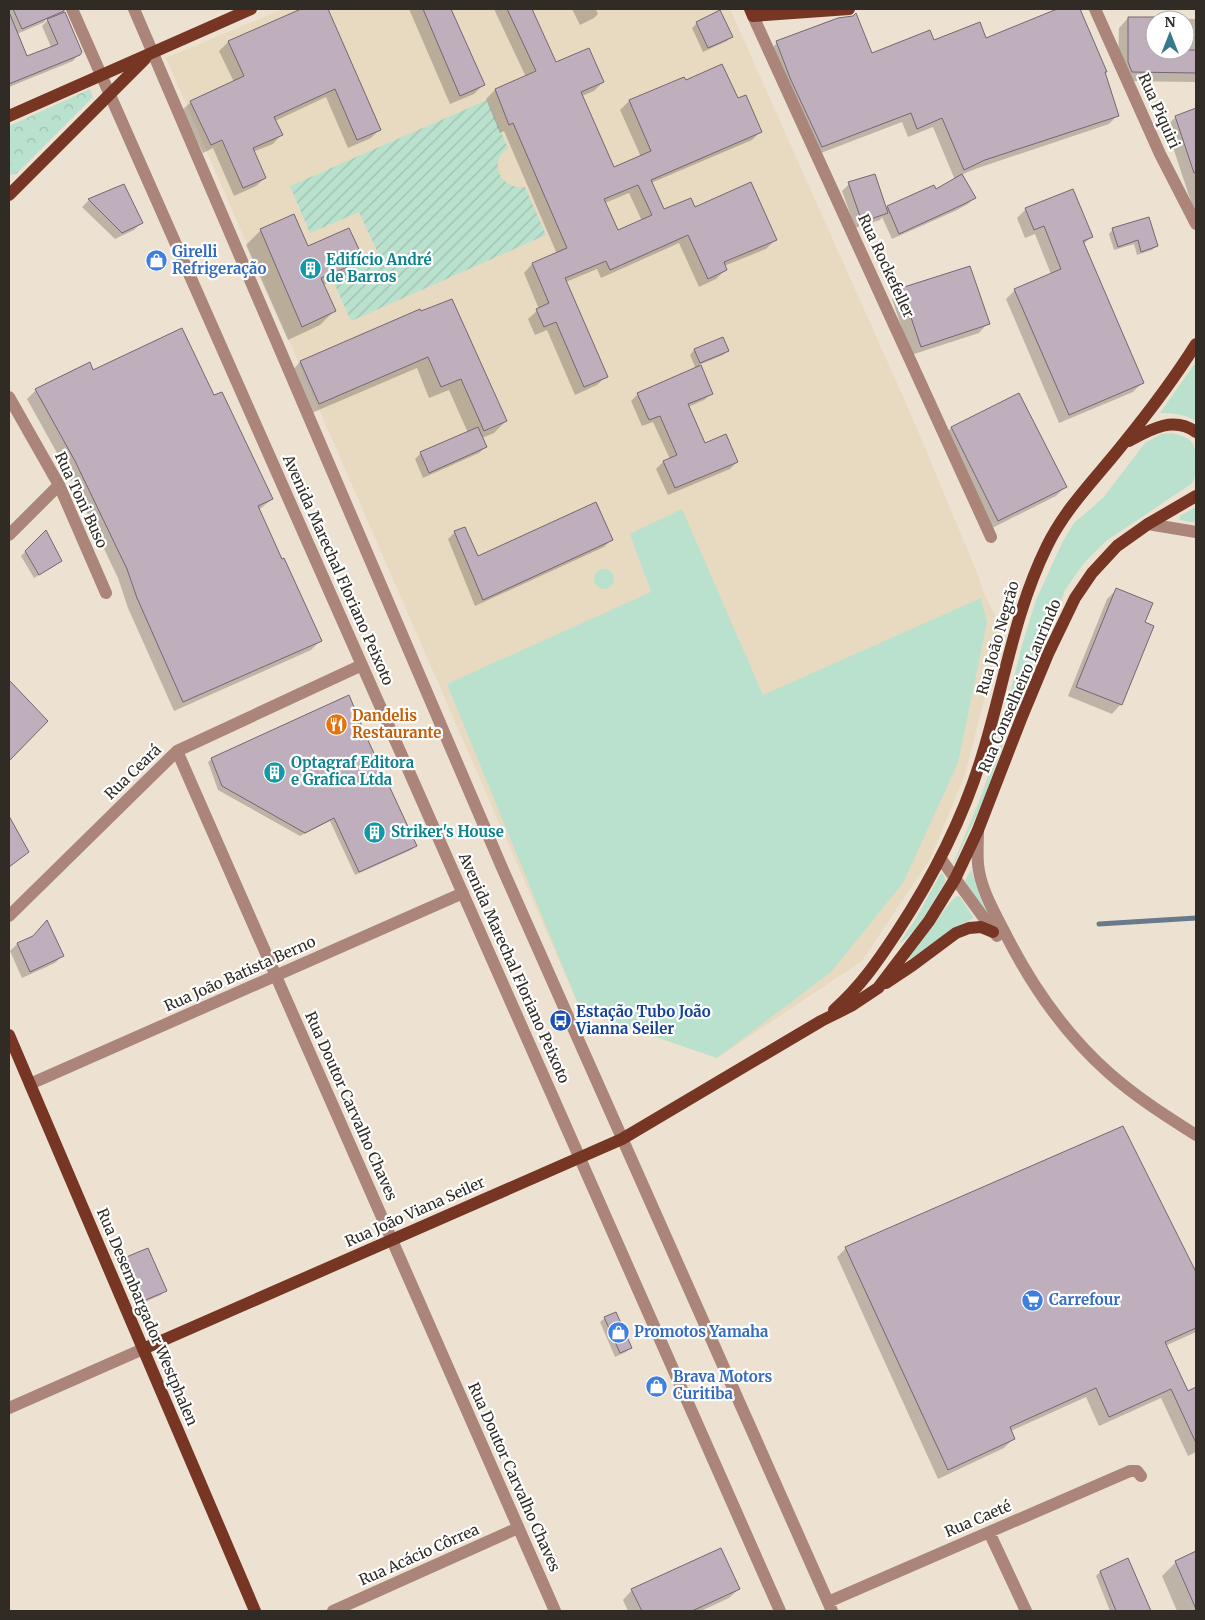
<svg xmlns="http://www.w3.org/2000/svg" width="1205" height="1620" viewBox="0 0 1205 1620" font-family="Merriweather,serif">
<defs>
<pattern id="park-crowns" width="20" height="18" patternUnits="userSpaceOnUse" patternTransform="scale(1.25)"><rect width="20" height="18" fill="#b9e1cd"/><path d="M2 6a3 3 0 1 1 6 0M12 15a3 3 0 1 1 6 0" fill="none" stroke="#9fc1b0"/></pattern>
<pattern id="garden-furrows" width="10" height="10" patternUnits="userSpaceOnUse" patternTransform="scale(1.25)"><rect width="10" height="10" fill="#b9e1cd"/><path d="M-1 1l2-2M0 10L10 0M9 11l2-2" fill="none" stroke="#9fc1b0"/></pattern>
</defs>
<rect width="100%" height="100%" fill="#ede2d1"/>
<!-- built -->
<path fill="#e8d9c1" d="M283,9H730L913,419L978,575L984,593L1002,629L965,775L930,859L862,961L717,1058L581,1011L166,58Z"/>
<!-- grass -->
<path fill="#b9e1cd" d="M1196,362V421C1184,414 1174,413 1160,413Z
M1172,433C1194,438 1196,444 1196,465C1196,474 1197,476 1191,484L1106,541L1084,563L1065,590L1051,630L1012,718L983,801L954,864H953L979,801L992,765L1022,645L1036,600L1062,543L1074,523L1103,498L1145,443L1161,434Z
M1196,507V523L1180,520V516Z
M682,509L763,695L981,598L987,622L958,763L903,883L831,972L717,1058L581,1011L447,684L651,592L630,534Z
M594 579a10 10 0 1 1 20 0a10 10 0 1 1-20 0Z
M971,869L980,897L989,914L987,915L965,881Z
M941,873H942L946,880C935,898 917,933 899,944L916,918Z
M957,896L960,897L974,918L948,932L909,960V957L952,900Z"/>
<!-- park -->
<path fill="url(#park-crowns)" d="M90,89L93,97L16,174L9,175V126Z"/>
<!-- garden -->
<path fill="url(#garden-furrows)" d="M487,100L508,148C487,163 501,190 525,187L546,235L351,321L331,276L379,255L359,212L310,233L290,186Z"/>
<!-- shadow -->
<path fill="#0003" fill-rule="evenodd" d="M9,9H45L49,16L43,23L64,14L79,54L73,61L9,87V36L14,34L9,21ZM47,21L42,26L51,47L26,58L17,34Z
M304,9H327L380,129L371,138L348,148L326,97L275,121L281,135L273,144L253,152L265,178L256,186L234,196L213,148L203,153L182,110L191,102L234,82L219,51L228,42Z
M409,9H450L483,85L474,94L450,104Z
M494,9H530L556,64L603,82L594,91L582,96L614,169L641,157L620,110L629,101L684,78L685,82L737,100L761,131L752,140L651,183L663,211L694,209L775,240L766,249L724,266L725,270L716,279L699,287L679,243L601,278L597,269L566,282L606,376L597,385L575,395L547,330L535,335L528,319L539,309L524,273L532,264L557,254L504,131L500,133L486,99L495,90L526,77ZM629,193L642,221L618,232L605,203Z
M572,9H596L598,14L594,18L580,25Z
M1060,9H1079L1105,72L1104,73L1118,115L1109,124L975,169L961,175L974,198L968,204L955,211L892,239L882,217L880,220L855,228L842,191L849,184L886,209L933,187L935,191L955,180L933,127L908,137L902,122L813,156L768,52L777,43L871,55L933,42L985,40Z
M720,12L731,36L727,41L703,52L692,28L697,23Z
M1128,18L1196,19V82L1123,81L1118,72L1119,28ZM1155,20H1185V50H1155Z
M1196,110V217L1166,126L1176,117Z
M123,186L141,223L134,230L115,239L82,207L89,200Z
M1026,209L1091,237L1083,245L1142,383L1133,392L1059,423L1006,299L1015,290L1051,274L1035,234L1025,238L1017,218Z
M293,216L307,247L362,259L348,274L323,285L334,311L320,325L288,340L246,245L261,230Z
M1113,229L1157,246L1152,250L1137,255L1134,244L1114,250L1109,234Z
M902,290L988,323L979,333L911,355L892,299Z
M420,313L506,421L494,433L482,438L486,447L479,453L423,478L415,459L421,453L468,433L449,390L429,398L417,368L307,415L289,374L300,362Z
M722,339L728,351L723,355L699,365L712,393L704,400L688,407L704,445L737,462L730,469L668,495L656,469L663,462L670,459L653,422L642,426L631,401L638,394L696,369L690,355L694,350Z
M92,371L272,499L259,510L320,641L311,650L174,711L128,608L118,578L67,471L27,399L36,390Z
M1019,395L1065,487L1056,496L988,530L942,438L951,428Z
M45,532L61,560L56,565L34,578L21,556Z
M455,532L477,558L611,540L604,547L475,606L448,539Z
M1117,589L1144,623L1121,704L1112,714L1068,696L1107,599Z
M9,682L46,721L9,760Z
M365,736L415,846L411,850L355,875L330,821L300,836L218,790L208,762L212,759Z
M9,818L27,851L9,868Z
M32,938L62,956L55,963L22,978L10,951L17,944Z
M1122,1127L1196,1275V1332L1165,1346L1188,1393L1196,1389V1452L1188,1456L1161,1398L1099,1426L1086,1397L1011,1431L1014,1438L1004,1448L938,1479L837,1257L846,1248Z
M125,1259L165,1291L161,1295L138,1305L120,1263Z
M605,1318L630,1348L626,1352L615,1357L600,1322Z
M1196,1553V1611H1177L1162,1576L1176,1562Z
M1128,1560L1150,1611H1110L1096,1576L1100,1572Z
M739,1589L729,1598L701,1611H628L623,1600L632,1590Z"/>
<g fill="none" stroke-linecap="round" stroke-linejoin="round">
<!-- stream -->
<path stroke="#697a8c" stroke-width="5" d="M1099,924L1196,918"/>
</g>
<!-- building -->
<path fill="#bfaebb" stroke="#766672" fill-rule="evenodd" d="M13,9H64V11L22,29Z
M301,9H328L381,130L357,140L335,89L274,117L283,135L253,148L266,178L243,188L222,140L211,145L190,101L244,76L228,41Z
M423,9H451L485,85L460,96Z
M507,9H532L556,62L589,48L604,82L581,92L614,167L651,151L629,100L684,77L686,80L722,64L738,98L746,95L762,132L651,180L664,209L691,198L695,207L751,182L777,240L724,262L727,270L708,279L688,235L610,270L606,261L565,278L608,377L584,387L556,322L544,327L536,309L549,303L532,263L567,248L513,123L509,125L495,89L536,71ZM638,185L652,215L618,230L604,199Z
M1057,9H1080L1107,72H1105L1119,116L985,160L964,170L942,118L917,129L911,113L822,147L790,78L776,41L838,18L853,16L856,13L872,53L930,30L934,40L980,22L986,38Z
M720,10L733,37L708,48L696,22Z
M9,12L27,56L58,44L47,19L65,12L82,52L80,55L9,84Z
M1128,17H1155V50H1196V73L1132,72L1128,62Z
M1196,108V172L1194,173L1175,116Z
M875,174L888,213L862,222L848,182Z
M962,174L976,198L962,205L899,234L887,206L934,185L936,189Z
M124,184L143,223L122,233L88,199Z
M1073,189L1093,237L1083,241L1144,383L1069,415L1014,289L1061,269L1044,226L1034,230L1025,208Z
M294,214L308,246L349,228L364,260L321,278L336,311L302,327L260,229Z
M1149,217L1158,246L1141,252L1138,240L1118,247L1112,228Z
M970,266L990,324L921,347L901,288Z
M452,299L507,421L484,431L461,379L441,387L428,357L319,404L300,361L420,309L421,311Z
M182,328L214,395L222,392L273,499L258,506L282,559L284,558L322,641L183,702L137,598L127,569L75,461L35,389L90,362L93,370Z
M723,337L729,351L700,363L694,349Z
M701,365L713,394L688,404L705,443L726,434L738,462L675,488L663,461L677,455L660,416L649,420L637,393Z
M1019,393L1067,487L998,521L951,427Z
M478,427L487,447L429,473L420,452Z
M596,502L613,540L483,600L454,531L465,527L478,556Z
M46,530L62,561L39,575L25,551Z
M1116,588L1153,603L1145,622L1154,626L1122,705L1076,687Z
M9,680L48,721L9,761Z
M349,695L366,736L417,846L359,872L334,818L305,833L222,786L211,758Z
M9,816L29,852L9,867Z
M47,920L64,956L30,972L17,943L33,936Z
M1123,1126L1196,1272V1328L1165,1342L1188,1391L1196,1387V1443L1171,1389L1109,1417L1096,1388L1010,1427L1015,1439L948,1470L845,1247Z
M148,1248L167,1291L143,1301L124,1258Z
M616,1312L632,1348L620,1353L604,1317Z
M721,1548L740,1589L692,1611H642L631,1589Z
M1196,1551V1609L1175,1561Z
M1128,1558L1151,1611H1116L1100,1571Z"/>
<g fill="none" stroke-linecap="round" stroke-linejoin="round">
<!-- minor -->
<path stroke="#ab857a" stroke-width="12" d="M72,9L780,1611
M134,9L503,870L832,1611
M1095,9L1160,154L1196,224
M753,16L991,537
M9,397L59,485L106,593
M1148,524L1196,532
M9,535L59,485
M177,751L555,1611
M978,830C978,841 977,853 978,864C980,887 993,910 1004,931C1030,983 1066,1035 1109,1073C1136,1097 1166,1116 1196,1135
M941,859L997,936
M9,916L177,751L362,665
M30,1084L463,893
M9,1408L143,1349
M989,1532L1026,1611
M828,1602L1130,1471H1137L1141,1476
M333,1611L518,1528"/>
<!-- major -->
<path stroke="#763623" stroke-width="12" d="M750,9L753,16L849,9
M9,116L251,9
M9,195L145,59
M1129,441C1151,429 1173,416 1196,432
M886,983L913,965L956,933L969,928L981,927L993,932
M834,1010C860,987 878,961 897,932C933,877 963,819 982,756C1004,685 1014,613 1047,546C1066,507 1097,477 1123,444C1149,412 1174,379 1196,344
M9,1035L255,1611
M143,1349L622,1139L821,1021L851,1006L878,988L929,921L955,879L978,830L1021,719L1048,654L1075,598L1092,573L1117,546L1148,524L1196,496"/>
</g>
<!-- icons -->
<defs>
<symbol id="shop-disc" viewBox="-11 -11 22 22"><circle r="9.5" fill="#3f7fe0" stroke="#fff"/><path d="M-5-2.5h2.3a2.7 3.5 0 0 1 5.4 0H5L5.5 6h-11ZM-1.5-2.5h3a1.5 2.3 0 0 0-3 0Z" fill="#fff"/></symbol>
<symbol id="building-disc" viewBox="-11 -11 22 22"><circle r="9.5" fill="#0f9aa8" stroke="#fff"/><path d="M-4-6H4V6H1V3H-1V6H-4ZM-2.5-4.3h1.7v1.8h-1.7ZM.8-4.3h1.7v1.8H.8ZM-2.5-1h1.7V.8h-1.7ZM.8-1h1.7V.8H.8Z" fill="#fff"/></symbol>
<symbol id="restaurant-disc" viewBox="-11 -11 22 22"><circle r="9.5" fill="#e8710a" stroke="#fff"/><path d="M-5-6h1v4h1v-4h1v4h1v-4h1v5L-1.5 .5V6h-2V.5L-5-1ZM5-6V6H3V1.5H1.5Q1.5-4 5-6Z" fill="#fff"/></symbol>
<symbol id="bus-disc" viewBox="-11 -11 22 22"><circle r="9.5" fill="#1a4fb4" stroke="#fff"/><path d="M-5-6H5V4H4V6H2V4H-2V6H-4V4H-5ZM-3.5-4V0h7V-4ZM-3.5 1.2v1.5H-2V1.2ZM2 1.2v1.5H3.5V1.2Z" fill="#fff"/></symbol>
<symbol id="supermarket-disc" viewBox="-11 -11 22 22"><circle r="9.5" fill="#3f7fe0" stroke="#fff"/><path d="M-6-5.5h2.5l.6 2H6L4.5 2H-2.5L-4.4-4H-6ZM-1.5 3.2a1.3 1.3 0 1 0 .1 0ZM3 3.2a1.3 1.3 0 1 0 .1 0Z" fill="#fff"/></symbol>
</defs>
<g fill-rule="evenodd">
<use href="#shop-disc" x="144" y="248" width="25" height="25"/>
<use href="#building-disc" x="298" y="256" width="25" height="25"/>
<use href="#restaurant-disc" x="324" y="712" width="25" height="25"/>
<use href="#building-disc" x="262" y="760" width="25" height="25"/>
<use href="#building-disc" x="362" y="820" width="25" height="25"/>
<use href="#bus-disc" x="548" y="1008" width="25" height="25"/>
<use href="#supermarket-disc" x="1020" y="1288" width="25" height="25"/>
<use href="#shop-disc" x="606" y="1320" width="25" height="25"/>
<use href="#shop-disc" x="644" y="1374" width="25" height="25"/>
</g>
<g text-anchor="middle" stroke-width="4.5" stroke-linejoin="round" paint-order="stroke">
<!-- street labels -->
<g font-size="15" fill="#302c25" stroke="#fff">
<text transform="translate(1159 111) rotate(66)" y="5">Rua Piquiri</text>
<text transform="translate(886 266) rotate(65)" y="5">Rua Rockefeller</text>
<text transform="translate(81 500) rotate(65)" y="5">Rua Toni Buso</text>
<text transform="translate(338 570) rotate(66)" y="5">Avenida Marechal Floriano Peixoto</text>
<text transform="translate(998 638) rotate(-74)" y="5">Rua João Negrão</text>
<text transform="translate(1020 686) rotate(-67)" y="5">Rua Conselheiro Laurindo</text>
<text transform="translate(133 772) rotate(-44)" y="5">Rua Ceará</text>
<text transform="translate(514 968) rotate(66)" y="5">Avenida Marechal Floriano Peixoto</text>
<text transform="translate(240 974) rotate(-24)" y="5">Rua João Batista Berno</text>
<text transform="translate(351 1106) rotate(66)" y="5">Rua Doutor Carvalho Chaves</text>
<text transform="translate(415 1212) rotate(-24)" y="5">Rua João Viana Seiler</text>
<text transform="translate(147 1317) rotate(67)" y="5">Rua Desembargador Westphalen</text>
<text transform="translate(514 1477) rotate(66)" y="5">Rua Doutor Carvalho Chaves</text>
<text transform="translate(978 1519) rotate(-23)" y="5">Rua Caeté</text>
<text transform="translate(419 1555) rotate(-24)" y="5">Rua Acácio Côrrea</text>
</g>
<!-- shop labels -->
<g font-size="15" font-weight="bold" fill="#366cbe" stroke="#fff" text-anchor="start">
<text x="172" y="257">Girelli<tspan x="172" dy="17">Refrigeração</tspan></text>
<text x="1049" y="1305">Carrefour</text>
<text x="634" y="1337">Promotos Yamaha</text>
<text x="673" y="1382">Brava Motors<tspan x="673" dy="17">Curitiba</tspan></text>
</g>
<!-- culture labels -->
<g font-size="15" font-weight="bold" fill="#0d838f" stroke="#fff" text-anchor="start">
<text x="326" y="265">Edifício André<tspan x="326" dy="17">de Barros</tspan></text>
<text x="291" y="768">Optagraf Editora<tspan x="291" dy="17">e Grafica Ltda</tspan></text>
<text x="391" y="837">Striker's House</text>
</g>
<!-- food labels -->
<g font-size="15" font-weight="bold" fill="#c56008" stroke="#fff" text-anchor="start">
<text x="352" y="721">Dandelis<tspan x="352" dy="17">Restaurante</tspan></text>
</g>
<!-- transit labels -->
<g font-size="15" font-weight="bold" fill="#164399" stroke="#fff" text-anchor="start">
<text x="576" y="1017">Estação Tubo João<tspan x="576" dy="17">Vianna Seiler</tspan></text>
</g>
</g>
<!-- border -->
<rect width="1205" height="1620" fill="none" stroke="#302c25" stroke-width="20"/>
<!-- north arrow -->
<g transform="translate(1170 35)"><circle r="24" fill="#ffffff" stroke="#acaba8"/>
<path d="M0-4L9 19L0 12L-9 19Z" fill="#38788c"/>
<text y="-8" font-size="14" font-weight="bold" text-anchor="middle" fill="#302c25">N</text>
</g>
</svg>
